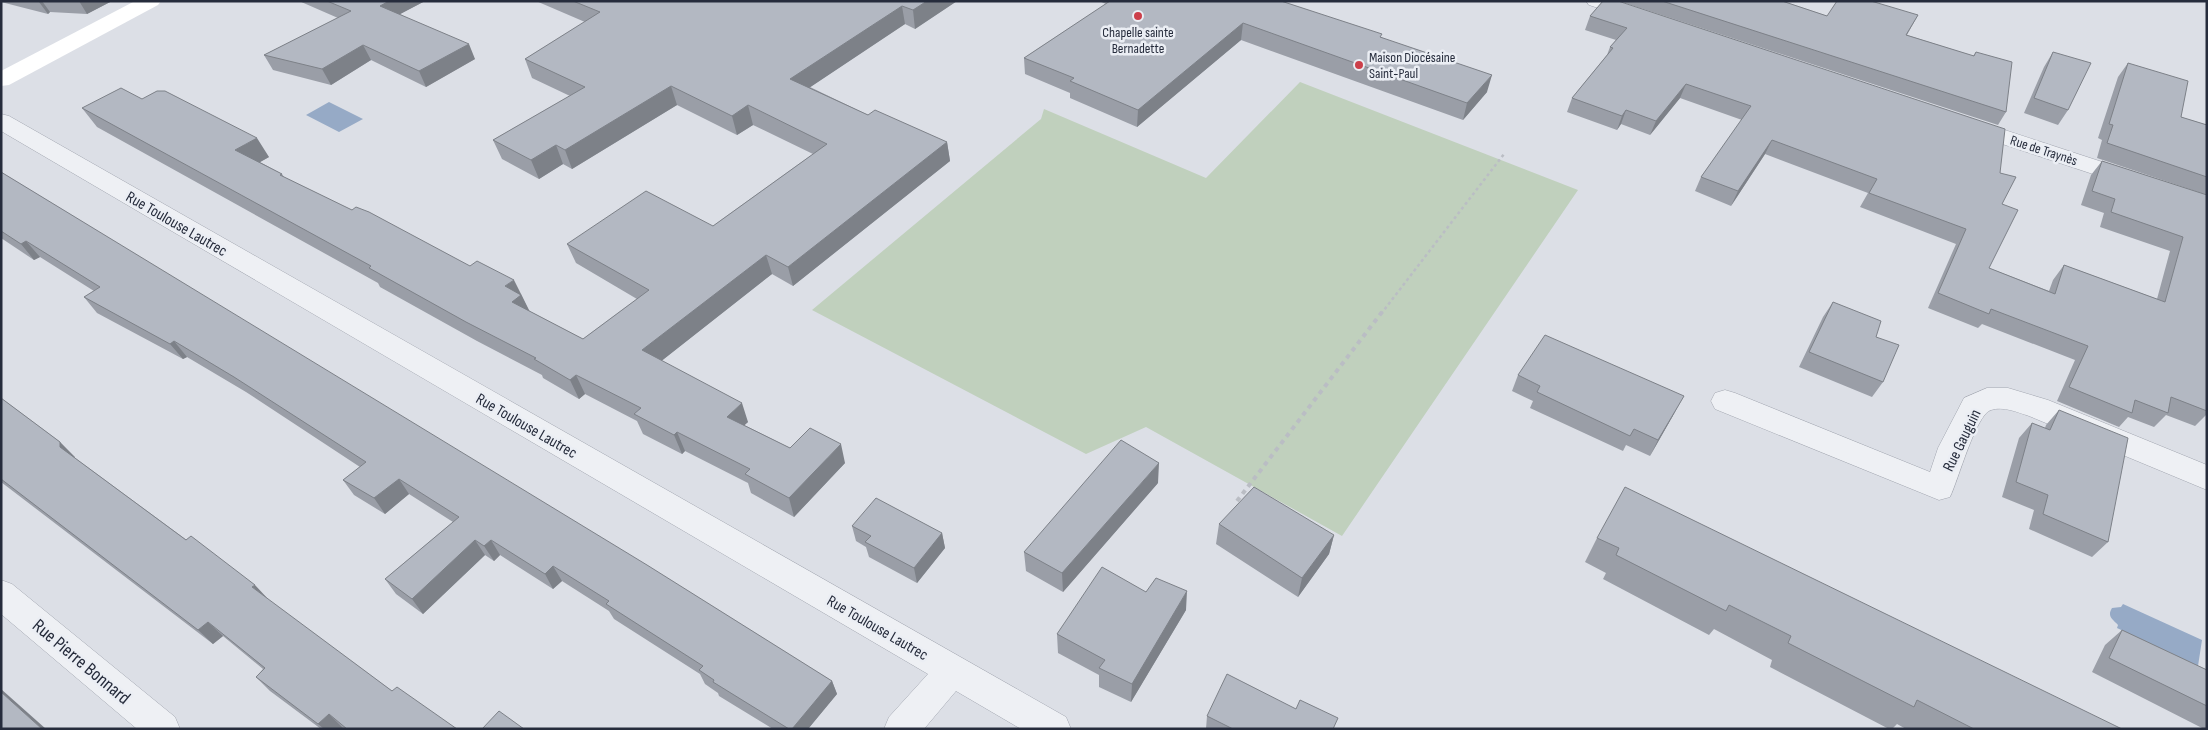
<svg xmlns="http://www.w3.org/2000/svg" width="2208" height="730" viewBox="0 0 2208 730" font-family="'Sofia Sans Condensed',sans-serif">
<rect width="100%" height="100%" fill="#dcdfe6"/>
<!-- green -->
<path fill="#c0d0bd" d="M1300,82L1578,190L1342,536L1146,427L1086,454L812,310L1041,119L1044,109L1206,178Z"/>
<!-- water -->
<path fill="#96aac6" d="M329,102L363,119L339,132L306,115Z
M2123,604L2202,640L2198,666L2117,628L2118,625C2112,619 2107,616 2112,608L2121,607Z"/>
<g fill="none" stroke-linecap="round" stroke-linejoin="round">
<defs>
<path id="minor" d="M1586,1C1603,1 1638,0 1648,15L1645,19L1638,21L1589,5Z
M1,114L9,116L1066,717L1071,729H1021L956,691L924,729H884L889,717L928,674L1,131Z
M1968,118L2139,174L2143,179L2139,184L2131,186L2123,184L1960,130L1957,125L1960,120Z
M1987,388H2008L2048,400L2207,465V490L2029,416C2017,412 2003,406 1991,410C1976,414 1958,481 1950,497L1939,500L1715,409L1711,401L1715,393L1725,390L1735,393L1930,472L1938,448L1964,398Z
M1,580L12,584L175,717L180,729H137L1,614Z"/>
</defs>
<!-- minor casing -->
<use href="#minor" stroke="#a2a6b0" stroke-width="1"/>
<!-- path-far1 -->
<path stroke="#babdc4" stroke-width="2.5" stroke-dasharray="3 3" stroke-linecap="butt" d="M1381,314L1504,154"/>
<!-- path -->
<path stroke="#babdc4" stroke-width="4" stroke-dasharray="4.5 4.5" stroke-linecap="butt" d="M1237,501L1382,312"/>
<!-- minor -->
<use href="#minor" fill="#eef0f4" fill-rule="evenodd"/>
<!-- secondary -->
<path fill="#fff" fill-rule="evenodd" d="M135,1H161L158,5L9,85L1,86V71Z"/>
</g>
<!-- wall -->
<path fill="#9a9ea7" d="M1,1H112L87,14L50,12L48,14L1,2Z
M299,1H425L400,14L475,59L426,87L371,60L331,85L273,70L264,55L338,18Z
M536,1H957L915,29L905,24L810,87L868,115L947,142L950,161L793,286L772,274L661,361L748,422L744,425L790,448L845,463L794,517L751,493L748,483L685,451L682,454L643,434L637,421L585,394L579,399L543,378L542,375L477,341L380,287L378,283L97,127L82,108L142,99L269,157L260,162L282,174L284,177L521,294L529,311L583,339L637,299L576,263L567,244L713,226L813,154L753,125L737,135L677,105L572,169L563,164L539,179L502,159L493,140L570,96L532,78L525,59L585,22Z
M1099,1H1281L1381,37L1487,92L1463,120L1241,40L1137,127L1070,98V93L1025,74L1024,58L1106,4Z
M1603,1L2000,173L2002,204L1989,268L2049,291L2053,280L2064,265L2157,299L2170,251L2100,227L2104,213L2081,205L2091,175L2102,161L2207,195V414L2195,426L2166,415L2154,427L2128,417L2119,427L2057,401L2075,360L1982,324L1978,328L1928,308L1956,244L1860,207L1868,193L1765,154L1731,206L1695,191L1701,177L1742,120L1680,98L1650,135L1621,124L1617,130L1567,112L1572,98L1607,55L1610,47L1616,40L1585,30L1590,16Z
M1619,1H1782L1827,16L1918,15L1907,35L1973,56L1976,52L2006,112L1998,125Z
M2053,52L2068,110L2058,125L2024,113L2044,67Z
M2128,63L2181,117L2207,125V195L2097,158L2102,140L2098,138L2118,77Z
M1,172L832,681L837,694L808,729H773L719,696L718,693L705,684L700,674L614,619L609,611L562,581L553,589L500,555L494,561L485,555L423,614L396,594L385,579L453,522L409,494L385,514L354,495L343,480L360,467L246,392L187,357L183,359L97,313L84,297L94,291L40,257L34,260L1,238Z
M1833,302L1883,382L1872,397L1799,367L1823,317Z
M1518,375L1675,412L1650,456L1626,445L1623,451L1530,408L1533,401L1512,391Z
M1,398L60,442L75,458L392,691L457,729H321L270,691L256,677L263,669L223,636L213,644L1,482Z
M2059,410L2108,542L2092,557L2029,529L2034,510L2002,497L2019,438L2032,423L2045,428L2046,425Z
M1158,483L1063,592L1026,571L1024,552Z
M1219,524L1334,535L1329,554L1298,597L1216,544Z
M852,526L942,533L945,548L917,583L869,557L866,547L856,541Z
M1597,538L2122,729H1906L1897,724L1892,729H1889L1770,667L1772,660L1714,629L1709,635L1603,579L1606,573L1585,562Z
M1146,592L1186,610L1131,702L1099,687V675L1058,653L1057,634Z
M2122,630L2207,670V729H2204L2092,672L2105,645Z
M1296,709L1335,729H1206L1207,716Z"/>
<!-- shaded-wall -->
<path fill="#7d8188" d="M42,1L50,12L48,14L39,2Z
M79,1H112L87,14Z
M389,1H425L387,21L380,6Z
M927,1H957L915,29L913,10Z
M902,6L905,24L794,98L790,79Z
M1243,23L1241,40L1137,127L1138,110Z
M469,44L475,59L426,87L419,71Z
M363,45L371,60L331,85L322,69Z
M1492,75L1487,92L1463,120L1467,103Z
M1686,84L1680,98L1650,135L1656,121Z
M671,86L677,105L572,169L565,150Z
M748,105L753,125L737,135L732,116Z
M1626,110L1621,124L1617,130L1622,116Z
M257,138L269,157L248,169L235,150Z
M1772,140L1765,154L1731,206L1738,191Z
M947,142L950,161L793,286L788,267Z
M556,145L563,164L539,179L531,160Z
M26,241L40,257L34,260L21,244Z
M766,255L772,274L650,370L642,350Z
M514,280L531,314L522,321L505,286Z
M174,341L187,357L183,359L170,344Z
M576,375L585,394L579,399L570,380Z
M1684,396L1675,412L1650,456L1658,440Z
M742,403L748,422L733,436L727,417Z
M677,432L685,451L682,454L674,435Z
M60,442L75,457V462L60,447Z
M841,444L845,463L794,517L789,498Z
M1159,463L1158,483L1063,592L1062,573Z
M399,479L409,494L385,514L374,498Z
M942,533L945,548L917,583L914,568Z
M1334,535L1329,554L1298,597L1302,578Z
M475,540L485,555L423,614L412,599Z
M491,540L500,555L494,561L484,546Z
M553,566L562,581L553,589L545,574Z
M255,585L269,600L252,587Z
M1187,591L1186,610L1131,702L1132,684Z
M208,622L223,636L213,644L198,630Z
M832,681L837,694L808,729H792Z
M1,689L46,729H42L1,692Z
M329,714L343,728L324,729L318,724Z"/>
<!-- building -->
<path fill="#b3b8c2" stroke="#7d8188" d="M327,1H389L380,6L469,44L419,71L363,45L322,69L264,55L351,11Z
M573,1H927L913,10L902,6L790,79L868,115L875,110L947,142L788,267L766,255L642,350L742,403L727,417L790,448L810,428L841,444L789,498L745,474L750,469L677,432L674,435L634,414L641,408L576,375L570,380L534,359L536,358L466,322L369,268L371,266L82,108L121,88L142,99L157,91H165L257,138L235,150L282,174L280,175L352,210L356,207L369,212L470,266L477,261L514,280L505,286L521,295L512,302L583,339L649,290L567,244L646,191L713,226L827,144L748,105L732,116L671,86L565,150L556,145L531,160L493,140L585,87L525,59L600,12Z
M1110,1H1281L1382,34L1380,37L1492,75L1467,103L1243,23L1138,110L1070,81L1074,78L1024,58Z
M1603,1H1618L2005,129L2000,173L2016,177L2002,204L2018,210L1989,268L2055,294L2064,265L2165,302L2183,237L2111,212L2115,199L2092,191L2102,161L2207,195V411L2171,397L2168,413L2135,400L2132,413L2069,387L2088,346L1991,309L1989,314L1938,293L1966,229L1869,193L1877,179L1772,140L1738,191L1701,177L1751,106L1686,84L1656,121L1626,110L1622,116L1572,98L1613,48L1610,47L1627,28L1590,16Z
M1662,1H1782L1827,16L1837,1H1871L1918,15L1906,35L1974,56L1976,52L2012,62L2006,112Z
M2053,52L2091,63L2068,110L2034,98Z
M2128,63L2188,81L2181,117L2207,125V177L2107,143L2113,125L2109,124Z
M1,172L647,565L832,681L792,729H789L713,682L714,680L699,670L703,666L606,604L609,601L553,566L545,574L491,540L484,546L475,540L412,599L385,579L459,517L399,479L374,498L343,480L366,462L234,377L174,341L170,344L84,297L100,287L26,241L21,244L1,231Z
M1833,302L1881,321L1876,337L1899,345L1883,382L1809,352Z
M1545,335L1684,396L1658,440L1634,429L1630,436L1537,392L1540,386L1518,375Z
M1,398L60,442V447L186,540L191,536L255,585L252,587L392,691L397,687L457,729H347L329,714L318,724L256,677L265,668L208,622L198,630L1,479Z
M2059,410L2128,438L2108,542L2043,514L2048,495L2016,482L2032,423L2050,430Z
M1121,440L1159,463L1062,573L1024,552Z
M1254,487L1334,535L1302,578L1219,524Z
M1625,487L2122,729H1974L1917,700L1914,707L1788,643L1791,636L1729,605L1726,611L1616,555L1619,548L1597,538Z
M876,498L942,533L914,568L865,542L871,536L852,526Z
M1102,567L1146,592L1156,578L1187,591L1132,684L1099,668L1105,660L1057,634Z
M2122,630L2207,670V706L2109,658Z
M1227,674L1296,709L1300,700L1338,718L1333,729H1233L1207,716Z
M1,692L42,729H1Z
M499,711L524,729H482Z"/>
<!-- markers -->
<g fill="#cc3f4a" stroke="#ebeef4" stroke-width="2">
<circle cx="1138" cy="16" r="5"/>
<circle cx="1359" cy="65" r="5"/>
</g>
<g text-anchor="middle" stroke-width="5" stroke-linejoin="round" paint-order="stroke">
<!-- far-poi labels -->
<g font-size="14" fill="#262c3c" stroke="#ebeef4">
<text x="1138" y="37">Chapelle sainte<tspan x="1138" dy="16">Bernadette</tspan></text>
<text x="1369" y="62" text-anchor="start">Maison Diocésaine<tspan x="1369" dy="16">Saint-Paul</tspan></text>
</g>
<!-- far-street labels -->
<g font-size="14" fill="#262c3c" stroke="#ebeef4">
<text transform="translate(2044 150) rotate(18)" y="5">Rue de Traynès</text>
</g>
<!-- street labels -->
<g font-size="16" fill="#262c3c" stroke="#ebeef4">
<text transform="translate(177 223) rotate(30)" y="6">Rue Toulouse Lautrec</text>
<text transform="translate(527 425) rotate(30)" y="6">Rue Toulouse Lautrec</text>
<text transform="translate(1961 440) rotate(-64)" y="6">Rue Gauguin</text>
<text transform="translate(878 627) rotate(30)" y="6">Rue Toulouse Lautrec</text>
</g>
<!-- near-street labels -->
<g font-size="19" fill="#262c3c" stroke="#ebeef4">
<text transform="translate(82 661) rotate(40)" y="7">Rue Pierre Bonnard</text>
</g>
</g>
<!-- border -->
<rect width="2208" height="730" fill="none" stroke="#262c3c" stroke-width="5"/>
</svg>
